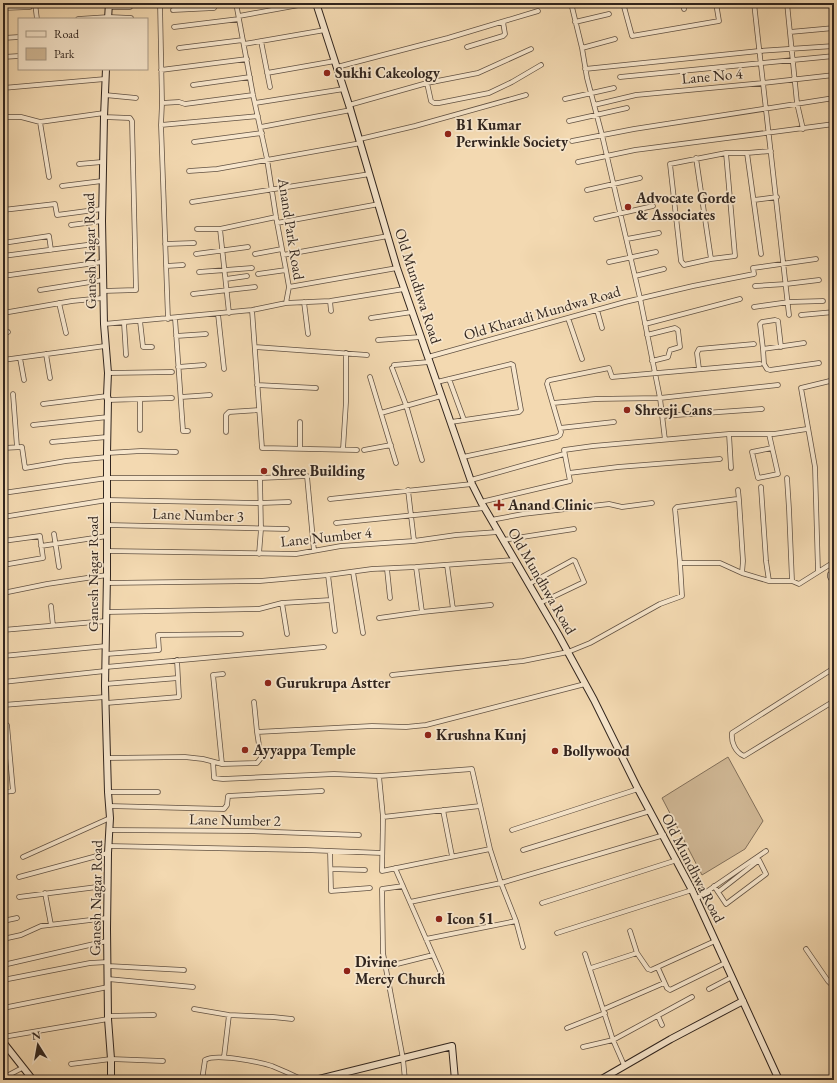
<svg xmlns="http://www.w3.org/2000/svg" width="837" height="1083" viewBox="0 0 837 1083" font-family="'EB Garamond',serif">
<rect width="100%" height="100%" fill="#f3d9b1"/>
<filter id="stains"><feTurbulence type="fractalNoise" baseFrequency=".005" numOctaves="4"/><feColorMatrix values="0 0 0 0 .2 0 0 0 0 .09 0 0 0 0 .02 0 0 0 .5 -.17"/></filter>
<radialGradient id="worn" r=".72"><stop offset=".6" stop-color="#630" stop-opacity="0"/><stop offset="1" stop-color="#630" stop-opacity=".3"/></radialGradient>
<!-- green -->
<path fill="#d2ba98" stroke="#82705b" d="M728,757L763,821L745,849L702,875L662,798Z"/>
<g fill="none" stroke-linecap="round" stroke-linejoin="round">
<defs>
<path id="street" d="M35,3L37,19
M160,3L162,103L161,125L168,319
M236,3L253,95L267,159L276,217L286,270L289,287L286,303
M571,3L582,48L587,78L602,135L640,298L660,398L665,440
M623,3L632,36L719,21L716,3
M683,3L684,9
M754,3L789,315
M787,3L797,103L803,129
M109,7H130
M3,8L30,7L31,3
M173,10L214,8L216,4L223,3
M239,16L310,3
M78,19L109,17L131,18
M575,22L609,14
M174,27L239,19
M790,32L834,28
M3,38L19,37
M261,41L270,87
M244,44L325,30
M467,47L503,36L505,34L503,22
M179,48L243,40
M582,48L615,39
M3,57L19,56
M337,67L448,38L538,11
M585,69L759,51L834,46
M161,70L247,59
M267,73L335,61
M620,77L834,56
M427,83L431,101L434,103H439L489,93L512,82L541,65
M193,85L250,77
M3,88L105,79
M105,95L136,98
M565,99L614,88
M162,103L179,102L185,104L253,95
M255,103L344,89
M349,105L427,83L478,73L531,49
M594,105L636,95L763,83L834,75
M3,117H21L40,122L104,113
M569,121L627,108
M40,122L49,177
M161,125L258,116
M261,127L351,110
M360,139L415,126L526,95
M572,141L634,129L834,98
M194,142L262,133
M726,153L735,256L711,259L684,265L681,261L670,164L726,153H747L771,151
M747,153L761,254
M696,158L711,259
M578,162L635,150L834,124
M79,164L102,162
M189,171L217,169L361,143
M62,186L102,181
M587,190L640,178
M754,200L777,197
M192,202L370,174
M3,210L55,204L57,215L102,209
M596,219L653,206
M277,223L379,204
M71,225L102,221
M197,229H220L276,217
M220,229L229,313
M627,239L659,233
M3,243L49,236L51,250
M165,244L194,243
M196,254L248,247
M255,254L282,249
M283,255L388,236
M3,256L102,243
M609,262L656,252
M166,266L183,265
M199,272L252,268
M258,274L286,270
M3,276L102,262
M635,276L664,269
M226,279L247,276
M755,286L786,284L819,280
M289,287L397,268
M40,290L103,280
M103,291L136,290L132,121L130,118L104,117
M193,294L255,287
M330,301L331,311
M304,302L308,334
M59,303L66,333
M754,307L789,302L823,301
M252,310L262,448L357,450
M597,310L602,328
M3,313L72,301L103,298
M218,314L224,369
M801,315L834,312
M175,318L183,431H188
M371,318L412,312
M568,318L582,359
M140,321L143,347H152
M124,323L126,355
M104,324L252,310L286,303L330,301L404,289
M645,324L740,299
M3,333L8,332
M647,335L675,328L678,330L680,347L670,350L668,357L652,361
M176,336L206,334
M378,340L421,337
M804,343L763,349L764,364L767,369L770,370L819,363
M255,347L367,355
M763,349L760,324L762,322L775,320L778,321L781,347
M46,354L50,378
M428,357L625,302L693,286L754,274L753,268L816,259
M20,358L24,380
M3,360L105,346
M394,365L429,362
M178,367L204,365
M392,368L406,405L422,460
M699,369L697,353L699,349L754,344
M108,373L172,372
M370,377L396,463
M449,379L464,420
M437,382L511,364L513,365L521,410L519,412L451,422
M257,385L316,388
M13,394L17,447
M181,397L210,395
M140,399V430
M108,400L172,398
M553,403L596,399L660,398L778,385
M43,404L107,396
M381,413L441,396
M662,416L762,409
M33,425L108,417
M560,428L614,422
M226,432V415L229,412L259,410
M729,434L731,468
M769,434L778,474L758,478L752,452L772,448
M52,442L107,437
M3,448L22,447L25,468L66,461L107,457
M300,449V422
M343,449L346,402V353
M364,450L391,445
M107,453L141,451L176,452
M463,457L557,437L560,435L561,432L547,384L548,381L550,380L609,368L612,377L760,364
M569,473L618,467L720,459
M787,478L789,509L792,581
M471,480L564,454
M761,487L766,561L769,581
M408,490L414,541
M738,490L739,500
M3,493L107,478H260L307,476L314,551
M330,499L472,484
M481,502L570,481L564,450L593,446L729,434H774L807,429
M3,517L107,500L260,503L289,502
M491,520L523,514L609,504L622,507L652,503
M336,523L484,508
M107,525L287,529
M54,534L59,567
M503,540L574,529
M3,541L40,536L43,558L3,565
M41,546L107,536
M107,551L296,554L341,546L414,541L456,535L498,532
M259,554L261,529L260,478
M680,563L675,509L677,507L737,499L739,500L743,561L742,573
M447,565L453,609
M416,567L422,612
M387,569L390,598
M818,571L815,467L801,388L834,380
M353,572L363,633
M834,572L830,574V577L834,584
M328,575L335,631
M107,583L260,581L328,575L372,569L416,567L515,560
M529,584L573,560L575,561L584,582L540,603
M3,593L47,584L107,575
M282,603L287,634
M51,606L53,626
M107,612L259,609L282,603L331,600
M379,618L422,612L491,605
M3,630L106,621
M106,654L159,650L158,635L241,634
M3,656L106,646
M106,667L324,647
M834,668L732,733C731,742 735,752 744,756L834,701
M392,675L523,661L568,652L590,643L660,604L682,596L680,563H720L742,573L769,581H792L799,584L834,562
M3,682L105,671
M105,684L178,678
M254,702L257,732
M106,703L179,697L177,660
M3,705L105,697
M3,725H7L13,791L3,792
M107,758L185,757L203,759L222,764L257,763L261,758L257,732L372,726L406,727L426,725L585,684
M213,762L214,778L223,779L334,774L379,776L472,769L490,849L501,883L516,921L523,947
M222,764L213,675L223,674
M379,776L383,817L382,871L490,849
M108,792H158
M109,806L224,809L227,805L228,796L322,791
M443,810L452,856
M383,817L480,806
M110,830L248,831L359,835
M512,830L638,789
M108,846L306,850L382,853
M523,850L650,811
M330,851L331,891L370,888
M23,857L110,818
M395,868L441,973
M331,869L365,870
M19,877L108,853
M403,886L382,889L383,953L403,1059L405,1080
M714,886L726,904L766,874L759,860L718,892
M45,893L51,925
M19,897L97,887L107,890
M696,899L766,851
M410,902L501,883L664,835
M542,903L677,860
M3,921L17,918
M630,931L637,953
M557,933L692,890
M3,939L21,935L41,926L107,918
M426,939L516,921
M806,949L828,981L831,984H834
M585,954L613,1040L624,1065
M3,965L107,941
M108,966L184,970
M385,967L433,955
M591,968L637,953L648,969L651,970L715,941
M658,968L667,988L670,990L725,963
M108,979L193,987
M3,980L90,963L108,962
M709,989L732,977
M3,1008L108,987
M194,1009L229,1015L273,1017L292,1019
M604,1009L664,983
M108,1016L154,1015
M658,1016L662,1025
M567,1028L605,1013
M3,1037L108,1019
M583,1047L613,1040L692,997
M224,1057L229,1015
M71,1064L111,1059L163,1061
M3,1078L22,1068
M202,1080L205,1060C215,1053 260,1062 272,1066C282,1070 293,1075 303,1080"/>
<path id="secondary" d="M316,3L349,105L397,268L472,484L481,502L558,634L594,700L638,789L692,890L779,1080
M108,19L109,3
M106,69L104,117L102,221L104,324L108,373L107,396L108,400L107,453V575L105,686L108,792L110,818L108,853L107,929L108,1019L111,1059V1080
M3,1042L33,1080
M315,1080L452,1046L455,1080
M600,1080L671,1039L743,1001"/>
</defs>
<!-- street casing -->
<use href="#street" stroke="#625243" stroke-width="5.5"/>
<!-- secondary casing -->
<use href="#secondary" stroke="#31251e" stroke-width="8"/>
<!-- street -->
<use href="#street" stroke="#f7e6cc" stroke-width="4"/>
<!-- secondary -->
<use href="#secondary" stroke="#f7e6cc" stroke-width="6"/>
</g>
<!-- markers -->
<g fill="#8f2418" stroke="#f7e6cc" stroke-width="1.5">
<circle cx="327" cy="73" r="4"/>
<circle cx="448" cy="134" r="4"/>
<circle cx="628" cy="207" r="4"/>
<circle cx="627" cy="410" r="4"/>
<circle cx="264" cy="471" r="4"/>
<path d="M497 499h4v4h4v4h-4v4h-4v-4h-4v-4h4z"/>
<circle cx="268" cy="683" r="4"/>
<circle cx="428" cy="735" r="4"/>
<circle cx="245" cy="750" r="4"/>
<circle cx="555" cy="751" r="4"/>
<circle cx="439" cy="919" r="4"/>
<circle cx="347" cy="971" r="4"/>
</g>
<g text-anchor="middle" stroke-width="3.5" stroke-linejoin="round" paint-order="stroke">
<!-- poi labels -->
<g font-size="15" font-weight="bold" fill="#31251e" stroke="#f7e6cc" text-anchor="start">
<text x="335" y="78">Sukhi Cakeology</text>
<text x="456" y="130">B1 Kumar<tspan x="456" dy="17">Perwinkle Society</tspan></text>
<text x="636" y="203">Advocate Gorde<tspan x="636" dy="17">&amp; Associates</tspan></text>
<text x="635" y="415">Shreeji Cans</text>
<text x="272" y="476">Shree Building</text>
<text x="508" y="510">Anand Clinic</text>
<text x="276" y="688">Gurukrupa Astter</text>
<text x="436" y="740">Krushna Kunj</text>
<text x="253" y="755">Ayyappa Temple</text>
<text x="563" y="756">Bollywood</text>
<text x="447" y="924">Icon 51</text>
<text x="355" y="967">Divine<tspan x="355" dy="17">Mercy Church</tspan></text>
</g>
<!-- street labels -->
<g font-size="15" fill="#31251e" stroke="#f7e6cc">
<text transform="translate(712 76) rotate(-5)" y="5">Lane No 4</text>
<text transform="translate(291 229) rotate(81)" y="5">Anand Park Road</text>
<text transform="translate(90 251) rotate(-91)" y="5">Ganesh Nagar Road</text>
<text transform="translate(418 286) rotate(72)" y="5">Old Mundhwa Road</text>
<text transform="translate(542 313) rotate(-16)" y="5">Old Kharadi Mundwa Road</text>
<text transform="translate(198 515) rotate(2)" y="5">Lane Number 3</text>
<text transform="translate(326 537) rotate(-6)" y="5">Lane Number 4</text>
<text transform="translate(93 574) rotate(-90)" y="5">Ganesh Nagar Road</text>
<text transform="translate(542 581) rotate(60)" y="5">Old Mundhwa Road</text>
<text transform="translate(235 820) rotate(1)" y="5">Lane Number 2</text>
<text transform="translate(693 868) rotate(63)" y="5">Old Mundhwa Road</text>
<text transform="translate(96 898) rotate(-89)" y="5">Ganesh Nagar Road</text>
</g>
</g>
<!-- margin -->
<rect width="837" height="1083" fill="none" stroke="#f3d9b1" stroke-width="16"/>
<rect x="4" y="4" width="829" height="1075" fill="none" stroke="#31251e" stroke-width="2"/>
<rect x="8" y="8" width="821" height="1067" fill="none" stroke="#31251e"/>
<!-- legend -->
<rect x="18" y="18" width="130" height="52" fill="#f7e6cc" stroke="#a89986"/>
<rect x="26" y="31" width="20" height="6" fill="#f7e6cc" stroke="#a89986"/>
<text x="54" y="38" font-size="12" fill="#31251e">Road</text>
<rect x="26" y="48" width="20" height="12" fill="#d2ba98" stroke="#a89986"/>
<text x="54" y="58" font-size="12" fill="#31251e">Park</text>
<!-- north arrow -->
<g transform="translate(38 1045) rotate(349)" stroke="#f7e6cc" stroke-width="3" paint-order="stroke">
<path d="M0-3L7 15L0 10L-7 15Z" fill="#31251e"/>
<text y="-6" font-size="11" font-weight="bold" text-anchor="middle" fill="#31251e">N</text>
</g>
<rect width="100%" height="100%" filter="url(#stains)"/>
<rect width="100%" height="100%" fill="url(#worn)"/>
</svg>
